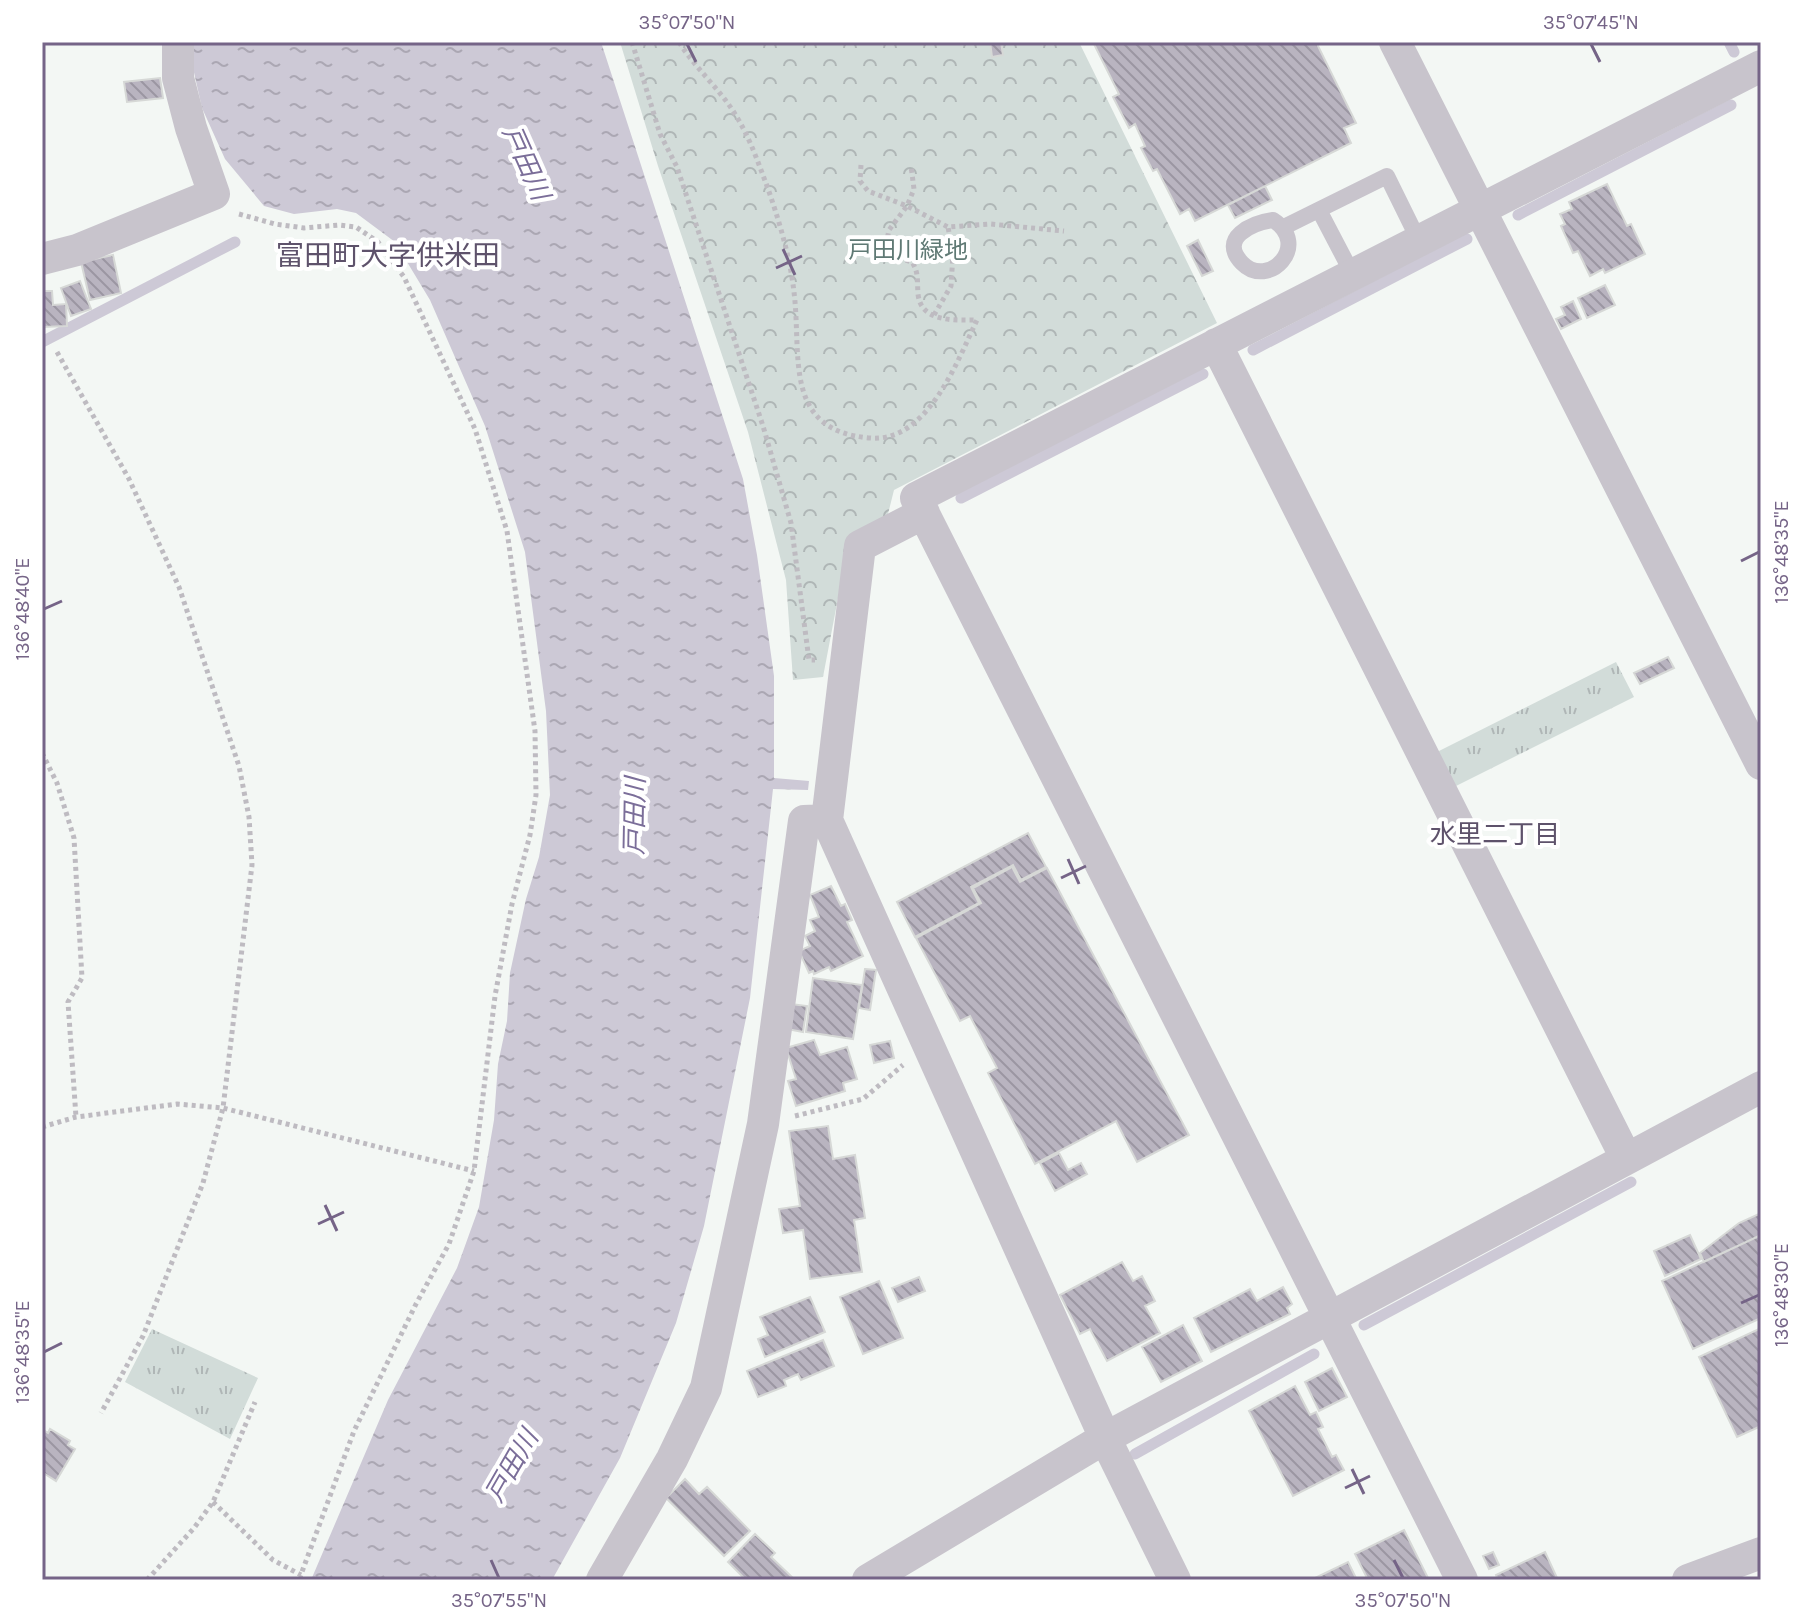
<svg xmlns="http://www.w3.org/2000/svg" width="1803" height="1622" font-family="Karla,'Noto Sans JP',sans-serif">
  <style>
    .grass { fill: url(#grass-tufts) }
    .park { fill: url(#park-crowns) }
    .water { fill: url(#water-ripples) }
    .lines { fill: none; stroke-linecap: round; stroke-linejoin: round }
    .stream { stroke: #cdc9d6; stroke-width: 11 }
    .building { fill: url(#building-back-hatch); stroke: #d6d8d6; stroke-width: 2 }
    .path { stroke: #bebbc1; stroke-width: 5; stroke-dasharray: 4 4; stroke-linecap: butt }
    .lane { stroke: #c8c4cc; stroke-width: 16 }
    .street { stroke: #c8c4cc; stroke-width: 32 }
    .ticks { fill: none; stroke: #756487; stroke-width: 3 }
    .labels { text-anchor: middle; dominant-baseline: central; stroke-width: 8; stroke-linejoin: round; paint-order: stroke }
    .park-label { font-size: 24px; fill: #5f7974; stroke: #fff }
    .water-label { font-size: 26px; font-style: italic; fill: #7b6e99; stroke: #fff }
    .neighbourhood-label { font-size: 26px; fill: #5e526b; stroke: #fff }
    .quarter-label { font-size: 28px; fill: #5e526b; stroke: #fff }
    .neatline { fill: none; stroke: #756487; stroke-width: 3 }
    .ticks-label { font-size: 20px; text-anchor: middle; fill: #756487 }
  </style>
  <defs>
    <pattern id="grass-tufts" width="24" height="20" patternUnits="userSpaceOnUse" patternTransform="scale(2)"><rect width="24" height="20" fill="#d2dcd9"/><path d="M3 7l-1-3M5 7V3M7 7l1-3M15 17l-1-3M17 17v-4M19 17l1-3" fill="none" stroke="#afb6b6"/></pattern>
    <pattern id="park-crowns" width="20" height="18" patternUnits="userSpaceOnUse" patternTransform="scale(2)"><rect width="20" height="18" fill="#d2dcd9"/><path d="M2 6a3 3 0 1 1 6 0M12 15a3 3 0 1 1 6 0" fill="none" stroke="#afb6b6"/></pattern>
    <pattern id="water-ripples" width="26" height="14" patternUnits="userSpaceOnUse" patternTransform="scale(2)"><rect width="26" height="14" fill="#cdc9d6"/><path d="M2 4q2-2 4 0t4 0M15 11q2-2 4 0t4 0" fill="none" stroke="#aba7b3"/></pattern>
    <pattern id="building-back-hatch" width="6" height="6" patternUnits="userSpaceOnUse" patternTransform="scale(2)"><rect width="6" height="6" fill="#b9b4c0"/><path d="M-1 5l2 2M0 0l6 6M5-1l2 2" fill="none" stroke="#9b96a2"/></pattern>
  </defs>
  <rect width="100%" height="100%" fill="#f3f7f4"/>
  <path class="grass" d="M1616,662L1634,697L1454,787L1437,752Z
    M152,1329L258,1378L230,1439L125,1382Z"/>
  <path class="park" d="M620,42H1079L1217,323L894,490L887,518L850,535L823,677L793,680L786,580L748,432L658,166Z"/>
  <path class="water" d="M192,42H601L743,479L757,555L774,676V778L809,781L808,790L773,789L750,998L704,1226L676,1323L620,1458L552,1580H311L388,1400L457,1268L479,1207L494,1120L498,1064L507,1021L510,973L526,899L539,857L550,795L546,711L525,552L485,426L430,300L395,242L356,213L337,209L294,214L264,206L225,159L202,108L193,68Z"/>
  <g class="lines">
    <path class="stream" d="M1729,42L1734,52
      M1518,215L1731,105
      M42,342L235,242
      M1253,350L1467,239
      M961,498L1203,374
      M1364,1325L1631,1182
      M1135,1454L1314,1354"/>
  </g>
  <path class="building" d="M990,42H1001L1003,55L992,57Z
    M1093,42H1321L1317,44L1356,123L1344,128L1351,143L1195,221L1189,209L1180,214L1157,169L1153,171L1141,148L1145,146L1135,124L1129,128L1113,97L1119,94Z
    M160,78L163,98L127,102L124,82Z
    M1607,184L1627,226L1631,224L1645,254L1605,273L1603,269L1590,276L1578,251L1573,253L1561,226L1565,224L1560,214L1572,209L1569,202Z
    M1265,186L1272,200L1235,218L1228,205Z
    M1198,240L1213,271L1202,276L1187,246Z
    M113,255L121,293L90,300L81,262Z
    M80,281L91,309L71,316L61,288Z
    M1605,285L1615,305L1587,318L1578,298Z
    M42,291H52L53,305L66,304L67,326L42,327Z
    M1573,301L1581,319L1561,329L1556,319L1565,315L1561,307Z
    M1668,657L1674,668L1640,684L1634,673Z
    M1028,833L1046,867L1021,880L1013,865L971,887L979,903L915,937L897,902Z
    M1012,867L1020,882L1047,868L1189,1135L1137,1162L1116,1121L1035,1164L988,1073L997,1068L970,1016L960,1021L916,938L981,903L973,888Z
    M831,886L841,906L845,904L852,920L847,922L863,956L831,971L829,967L814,974L813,971L809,973L799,951L810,946L805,936L815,931L810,920L819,917L810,895Z
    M865,969L876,970L870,1010L859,1008Z
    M813,978L862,985L853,1039L806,1032Z
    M791,1004L807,1006L803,1032L787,1029Z
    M814,1040L820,1055L847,1047L857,1079L843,1083L845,1091L796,1106L788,1081L796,1079L786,1048Z
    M890,1041L894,1058L874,1063L870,1045Z
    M828,1126L833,1159L855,1155L865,1218L854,1220L862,1272L810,1279L803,1230L783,1233L779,1209L800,1206L789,1131Z
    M1059,1153L1068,1170L1081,1163L1087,1174L1055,1191L1040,1163Z
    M1761,1213V1235L1704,1262L1700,1253L1739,1223Z
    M1690,1235L1701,1259L1665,1276L1654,1251Z
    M1761,1235V1318L1693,1349L1662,1281Z
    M1122,1262L1133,1281L1142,1276L1155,1301L1145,1306L1160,1333L1107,1361L1090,1329L1080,1334L1060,1295Z
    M919,1277L925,1291L898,1302L892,1288Z
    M879,1281L903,1338L863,1354L840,1297Z
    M1283,1287L1292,1304L1287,1308L1290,1314L1211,1352L1194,1318L1250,1289L1257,1301Z
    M810,1297L825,1332L765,1357L758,1339L768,1335L760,1317Z
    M1183,1325L1202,1361L1161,1382L1142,1347Z
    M1761,1328V1426L1737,1437L1699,1357Z
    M823,1340L834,1366L801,1380L798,1374L784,1380L786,1386L758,1397L747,1371Z
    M1332,1368L1347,1397L1319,1411L1305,1382Z
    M1295,1386L1310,1415L1316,1412L1323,1427L1318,1429L1332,1457L1336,1455L1344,1470L1293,1496L1249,1411Z
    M42,1429L48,1433L50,1429L70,1441L68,1445L75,1449L56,1481L42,1472Z
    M685,1479L699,1494L707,1487L750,1531L724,1556L666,1498Z
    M1404,1530L1429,1580H1368L1355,1554Z
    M755,1534L775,1553L771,1557L795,1580H746L728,1562Z
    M1493,1552L1499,1565L1489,1569L1483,1556Z
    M1545,1552L1558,1580H1498L1496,1575Z
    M1348,1562L1357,1580H1311Z"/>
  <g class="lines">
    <path class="path" d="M632,42L660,134L677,167L763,426L791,523L809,660H815
      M679,42C695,68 719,88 735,114C749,136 758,162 767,186C779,220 790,257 794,292C802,356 782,431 870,438C927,443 957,362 977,320C955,320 921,323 918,294C917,281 919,273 912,262L895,257L885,249L889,230L907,206L914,189L911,166
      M861,165L860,181L868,191L907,206L948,227L990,224L1064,231
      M239,214L275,224L304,228L339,225L356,227L378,242L404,277L475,429L507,531L535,731L536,795L530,835L512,904L495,996L474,1171L449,1244L416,1304L354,1431L299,1580
      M934,315L951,286L953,254L948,227
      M57,352L129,479L179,587L239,766L249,817L252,865L223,1108L203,1183L143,1336L101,1413
      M42,753L57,783L74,838L82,978L68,1002L76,1117
      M795,1116L863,1099L903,1065
      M42,1127L76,1117L177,1104L223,1108L474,1171
      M213,1502L273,1560L301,1575
      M147,1580L194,1528L213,1502L255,1402"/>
    <path class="lane" d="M1319,210L1353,275
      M1273,220C1312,245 1268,290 1242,263C1218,238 1252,223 1273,220Z
      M1284,227L1387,176L1419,241"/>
    <path class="street" d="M1395,42L1761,764
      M42,259L77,250L214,194L191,128L178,78V42
      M1216,344L1626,1158
      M924,513L860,546L827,820L1105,1438L1175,1580
      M602,1580L672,1459L706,1388L763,1124L804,821L827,820
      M868,1580L1105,1438L1761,1087
      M1462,1580L916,498L1761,66
      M1688,1580L1761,1553"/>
  </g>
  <path class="ticks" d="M687,44L696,62M1591,44L1600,62M783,249L795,275M776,268L802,256M1741,561L1759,552M44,609L62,601M1068,859L1079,884M1061,878L1086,866M325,1205L337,1231M318,1224L344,1212M1741,1303L1759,1295M44,1352L62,1343M1352,1469L1364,1494M1345,1488L1370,1476M491,1560L499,1578M1394,1560L1403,1578"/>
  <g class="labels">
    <g class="park-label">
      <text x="908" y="250">戸田川緑地</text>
    </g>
    <g class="water-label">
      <text transform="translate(526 163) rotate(66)">戸田川</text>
      <text transform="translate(635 816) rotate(-89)">戸田川</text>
      <text transform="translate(512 1466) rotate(-60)">戸田川</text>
    </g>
    <g class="neighbourhood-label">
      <text x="1495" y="834">水里二丁目</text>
    </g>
    <g class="quarter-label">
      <text x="388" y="255">富田町大字供米田</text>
    </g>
  </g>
  <rect width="1803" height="1622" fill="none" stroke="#ffffff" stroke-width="88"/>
  <rect x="44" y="44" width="1715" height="1534" class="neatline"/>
  <g class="ticks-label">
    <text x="687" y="29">35°07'50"N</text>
    <text x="1591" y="29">35°07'45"N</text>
    <text transform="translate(1781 552) rotate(-90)" y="7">136°48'35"E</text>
    <text transform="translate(22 609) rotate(-90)" y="7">136°48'40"E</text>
    <text transform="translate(1781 1295) rotate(-90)" y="7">136°48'30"E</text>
    <text transform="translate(22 1352) rotate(-90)" y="7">136°48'35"E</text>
    <text x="499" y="1607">35°07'55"N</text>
    <text x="1403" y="1607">35°07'50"N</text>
  </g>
</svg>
